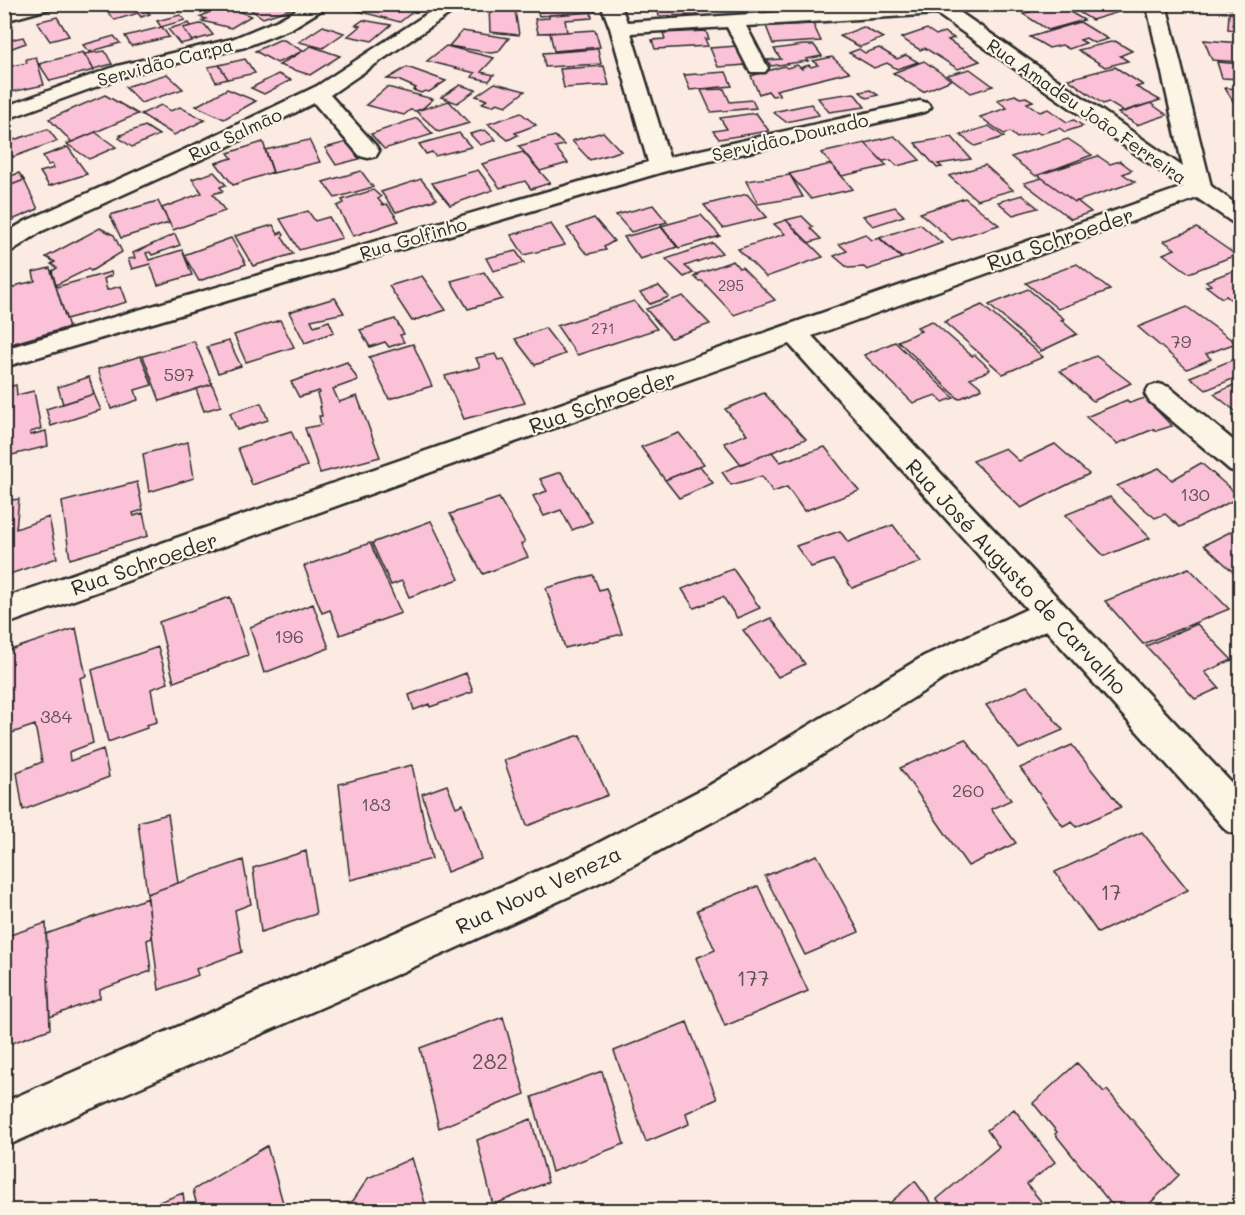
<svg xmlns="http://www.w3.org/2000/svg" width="1245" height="1215" font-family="Mali,sans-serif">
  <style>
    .building { fill: #fbc2d7; stroke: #2b2b2b; stroke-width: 1.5 }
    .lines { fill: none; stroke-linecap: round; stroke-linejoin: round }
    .minor-casing { stroke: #2b2b2b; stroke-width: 5 }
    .minor { fill: #fcf5e5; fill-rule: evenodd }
    .labels { text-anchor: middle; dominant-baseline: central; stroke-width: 4.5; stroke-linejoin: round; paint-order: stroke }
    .far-number-label { font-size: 15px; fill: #5f5156 }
    .far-street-label { font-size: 18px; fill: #2b2b2b; stroke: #fcf5e5 }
    .number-label { font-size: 18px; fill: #5f5156 }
    .street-label { font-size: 21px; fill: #2b2b2b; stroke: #fcf5e5 }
    .near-number-label { font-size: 21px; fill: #5f5156 }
  </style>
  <rect width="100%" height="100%" fill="#fcebe2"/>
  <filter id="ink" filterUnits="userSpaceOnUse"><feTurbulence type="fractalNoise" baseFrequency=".0167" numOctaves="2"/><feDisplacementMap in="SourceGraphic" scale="12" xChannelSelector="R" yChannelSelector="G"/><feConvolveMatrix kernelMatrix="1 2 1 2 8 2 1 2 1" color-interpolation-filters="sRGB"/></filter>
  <g filter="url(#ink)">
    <path class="building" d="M115,4H140L150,14L141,17L138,13L115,20L103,8Z
      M283,4L290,9L263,18L244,5Z
      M351,4H413L420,6L400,22L346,8Z
      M514,4L519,35L490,32L489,5Z
      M544,4H593L595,12L539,16L537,10H545Z
      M656,4H694L697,15L659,16Z
      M742,4H770L775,9H779L780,12L749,13L746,5Z
      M792,4H819L820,5L800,10Z
      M1054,4H1066L1068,6L1063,8L1084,20L1048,30L1023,14Z
      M1074,4H1111L1122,11L1092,20L1075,10L1081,8Z
      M1207,4H1240V10Z
      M233,6L244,10L240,12L251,16L231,28L202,21L206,19L200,17L215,9L222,11Z
      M591,12L592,18L565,20L567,32L538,33L535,19L549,18V15Z
      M1229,13L1240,15V31L1228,29Z
      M180,15L185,20L161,27L157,21Z
      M57,17L69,36L50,41L37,22Z
      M363,20L368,21L391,25L372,41L348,36L360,26L356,25Z
      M1080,22L1108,39L1094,43L1086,38L1080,40L1086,43L1069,49L1062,45L1049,48L1030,37Z
      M189,23L191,26L183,28L192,41L180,44L168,29Z
      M200,24L205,25L213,35L192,41L183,28Z
      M813,24L821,41L773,44L766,26Z
      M323,26L344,33L323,48L299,42Z
      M162,27L169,37L131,46L125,36Z
      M863,27L883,38L860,47L840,36Z
      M927,29L936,35L944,32L954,38L948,40L980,61L958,69L925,48L920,50L901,38Z
      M595,30L600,47L554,51L550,33Z
      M462,31L509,38L498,52L491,53L449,46Z
      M706,31L709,39H705L708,46L655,49L652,40L665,39L663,33Z
      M114,36L120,43L89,52L83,45Z
      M23,37L26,43L4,51V41Z
      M279,40H284L303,51L277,63L255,51Z
      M1204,40L1240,43V62L1212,60Z
      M1115,41L1132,51L1120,56L1128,61L1105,67L1078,50Z
      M803,45H814L822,56L806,59L808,61L771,66L767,60L781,59L774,49Z
      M311,46L340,56L310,75L279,65Z
      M446,46L494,58L481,72L494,75L489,81L472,77L475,73L427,61Z
      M737,46L746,65L718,67L710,48Z
      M879,48L897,59L906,55L918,62L897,69L887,63L874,68L849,53L859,49L865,53Z
      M598,49L601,64L545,67L543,53Z
      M105,51L112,64L94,69L84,54Z
      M83,52L94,70L50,81L39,64Z
      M36,57L44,85L11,92L6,67L27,63L26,59Z
      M832,57L849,72L776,90L780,95L772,96L768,91L759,94L751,76L784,66L787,68L797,65L802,69V67L809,65L811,67L818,65L813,61Z
      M245,59L255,73L228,79L219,65Z
      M924,61L951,80L923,92L893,73Z
      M1217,62L1240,64V79L1222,78Z
      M219,65L228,79L216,82L208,67Z
      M604,66L609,85L564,88L560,69Z
      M407,67L446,81L429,92L425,91L421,93L413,90L416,88L398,80L387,79Z
      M1115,67L1143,85L1136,87L1160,100L1124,112L1108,102L1103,104L1068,79Z
      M970,69L993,86L971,93L947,75Z
      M726,72L732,86L690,90L684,75Z
      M167,74L183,89L141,103L125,87Z
      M278,74L291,80L264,94L251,88Z
      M495,83L525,91L506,106L497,103L492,106L482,103L487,100L476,96Z
      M460,85L476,90L457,103L441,97Z
      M387,87L433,99L423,108L416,111L410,110L404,115L366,105Z
      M1225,88L1240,89V106H1236Z
      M227,89L256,101L224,119L196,106Z
      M724,89L730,102L752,100L756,108L711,112L701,90Z
      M870,90L878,95L867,98L860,92Z
      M854,93L865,107L829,112L818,98Z
      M105,95L138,114L72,142L49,119Z
      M1015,95L1020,98L1026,97L1033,101L1027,103L1040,112L1048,109L1067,122L1074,120L1083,126L1065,132L1059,128L1040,134L1037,132L1017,138L1010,132L1004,134L980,117L1007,108L997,100Z
      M449,101L469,123L439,132L416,111Z
      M1150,103L1167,115L1137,125L1118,113Z
      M811,104L819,115L786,122L773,112Z
      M161,105L170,111L180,107L205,120L174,135L141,114Z
      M521,113L536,125L515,133L518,135L508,140L488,124Z
      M756,113L769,131L719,139L713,131L727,129L720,118Z
      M417,118L433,134L384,149L371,134Z
      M145,126L159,135L132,147L119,138L122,136L120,135Z
      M989,126L1004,137L975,146L960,135Z
      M48,129L57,141L13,157L4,145V143Z
      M485,130L496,140L480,145L470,134Z
      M95,132L116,147L89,159L67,144Z
      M603,132L621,151L590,160L572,141Z
      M459,133L471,147L435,156L432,152L426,154L419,144Z
      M555,136L564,145L555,147L568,163L540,171L519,146Z
      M894,136L905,145L920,160L897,166L891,160L882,161L865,143Z
      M952,137L971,159L938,164L942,167L937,168L915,143Z
      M1068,139L1092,155L1036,176L1011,157Z
      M309,140L320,162L273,173L265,150Z
      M263,142L273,172L233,185L216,163L232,158L228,153Z
      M347,142L359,159L336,165L325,148Z
      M865,143L887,166L842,176L821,153Z
      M68,147L87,174L49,186L40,172L54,168L52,164L48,165L43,156Z
      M523,152L550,183L531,189L525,181L500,188L482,164Z
      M1098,156L1110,164L1120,161L1132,170L1123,174L1135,182L1075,202L1038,175Z
      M831,164L853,189L811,199L789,174Z
      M985,165L1013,190L977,200L949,176Z
      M478,170L493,190L450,205L432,183Z
      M361,171L373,187L335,198L323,182Z
      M214,172L226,185L220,187L223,191L213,194L225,211L173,230L162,208L202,193L192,179Z
      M19,173L24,180L4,188V177L6,178Z
      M790,175L803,197L758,204L746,181Z
      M1042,178L1075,202L1077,201L1091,212L1071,219L1024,183Z
      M421,179L437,199L396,212L381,192Z
      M24,180L38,209L5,223L4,188Z
      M373,190L381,197L378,199L383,205L387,204L399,221L353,236L337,206L344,203L342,200Z
      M747,194L767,217L723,228L704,205Z
      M1022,195L1038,208L1013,215L998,202Z
      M965,198L999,225L952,240L920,213Z
      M158,201L169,223L121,238L110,215Z
      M653,205L667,222L631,232L616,215Z
      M895,207L904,216L873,226L863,216Z
      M308,211L315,221L329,217L342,238L299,250L280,219Z
      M701,215L720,236L679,248L661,226Z
      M802,216L813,227L810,228L821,239L808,243L786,220Z
      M594,218L614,241L604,247L606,250L588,254L583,250L567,228Z
      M786,220L823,257L766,277L738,249L785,234L774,224Z
      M551,224L565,245L524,255L511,235Z
      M920,224L942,243L901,258L879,238Z
      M273,225L278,234L282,232L284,235L282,237L293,254L253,266L235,236Z
      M661,227L677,247L640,259L624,237Z
      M100,228L114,235L122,252L91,271L88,269L56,285L52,271L57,268L51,264L55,262L46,257Z
      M1197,228L1236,255L1189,273L1163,254L1175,249L1164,241Z
      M175,234L180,245L152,255L150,252L146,253L149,260L182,250L192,275L158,285L150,264L132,269L128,259L135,258L133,253Z
      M865,234L872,240L880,238L902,258L867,270L864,267L848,268L834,256L847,251L839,244Z
      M231,238L246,264L199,281L184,255Z
      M713,243L722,253L685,266L693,273L684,277L666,259Z
      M516,251L524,263L493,271L486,258Z
      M733,261L739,268L742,267L775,300L734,315L702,281H699L694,277L698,275L696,274Z
      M1077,264L1110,290L1058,309L1026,283Z
      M50,268L69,327L4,346V293L18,285L35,281L33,272Z
      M1240,268V304L1238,305L1226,296L1222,298L1206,286L1211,285L1206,281Z
      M111,272L112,275L104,279L107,290L121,286L127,302L66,319L56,287Z
      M484,272L502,299L468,309L451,281Z
      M422,276L446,310L412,321L389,286Z
      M659,286L669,297L650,304L640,293Z
      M1028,289L1064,319L1061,320L1077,334L1041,351L989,305Z
      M683,296L710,324L671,338L646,309Z
      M335,298L344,313L311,320L314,326L329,321L334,332L305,343L289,312Z
      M634,301L657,329L577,355L557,326Z
      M982,305L1043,357L1003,374L944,322Z
      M1187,307L1236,343L1206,354L1211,359L1187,369L1138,327Z
      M395,319L404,334L400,335L404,342L389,347L385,342L370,347L360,330Z
      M280,320L294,347L246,362L234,335Z
      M932,321L972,356L975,355L990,369L988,370L989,371L970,378L982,388L959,399L898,341L921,331L917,327Z
      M545,328L565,354L535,365L515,339Z
      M194,341L212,384L160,401L143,356Z
      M229,341L241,366L218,373L207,347Z
      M895,342L954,398L943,402L936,395L913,403L864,355Z
      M413,344L432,386L389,399L369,357Z
      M495,354L498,360L504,359L525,403L464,419L445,376L480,367L476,358Z
      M141,356L152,385L135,390L138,400L111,409L98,369Z
      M1096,356L1131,383L1093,401L1060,371Z
      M1232,360L1240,366V376L1206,390L1190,377Z
      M347,362L358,380L333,389L339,402L357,396L380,457L320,473L305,428L321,425L319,416H322L320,407H321L317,394L320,393L319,391L299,397L291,382Z
      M89,377L94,394L63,404L58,387Z
      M1240,382V415L1214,394Z
      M212,384L221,406L204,411L196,389Z
      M16,385L17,395L34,391L41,429L30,432V435L46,431L48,446L4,457V388Z
      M764,393L806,439L741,464L724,443L747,434L725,409Z
      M94,394L101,410L51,426L46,409Z
      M1145,398L1172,426L1156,431L1154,429L1117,444L1086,417L1127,400L1129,403Z
      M261,403L268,420L237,430L230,413Z
      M291,431L307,466L252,485L238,448Z
      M679,433L704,464L665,480L641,447Z
      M188,442L194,478L149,492L143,454Z
      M1055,444L1089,474L1021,508L973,461L1005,448L1019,461Z
      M825,447L859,491L804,511L787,487L773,492L762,476L731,485L722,472L772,452L780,462Z
      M1201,463L1240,497L1180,527L1165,514L1155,518L1117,486L1159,468L1172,480Z
      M700,466L713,483L679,498L665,480Z
      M561,472L592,522L572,530L561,510L544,516L533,496L547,491L540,479Z
      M137,482L143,510L133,513L134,516L143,513L148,536L70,559L62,502Z
      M1110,497L1150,538L1104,556L1065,515Z
      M499,498L525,542L521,544L528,557L483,574L450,514Z
      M19,499L16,529L49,517L57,558L4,576V501Z
      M431,521L459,579L409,597L402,581L391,585L372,543Z
      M893,525L921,562L852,588L833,560L811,567L796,546L840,531L848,542Z
      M1240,527V578L1204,545Z
      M370,543L401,613L340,635L330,610L322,613L304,566Z
      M1189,568L1229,609L1143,644L1105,601Z
      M733,569L760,608L737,618L723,597L694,608L682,589Z
      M593,575L599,590L606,588L622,634L565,648L546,588Z
      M230,597L248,655L174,682L159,622Z
      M313,604L329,648L264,673L250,627Z
      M771,618L805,664L778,677L743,630Z
      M1197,624L1232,660L1205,672L1219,688L1195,699L1146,646Z
      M76,628L86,676L80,678L93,743L69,752L70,761L103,749L109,777L23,810L17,772L42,762L35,725L9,734L4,704V652Z
      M158,647L168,683L151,689L157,722L146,725L147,728L108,742L92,670Z
      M466,673L473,692L430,707L429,704L414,710L409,695Z
      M1027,686L1063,730L1019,749L986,705Z
      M580,735L608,795L527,826L504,760Z
      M965,739L1011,800L991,809L1016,843L968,866L900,768Z
      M1072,745L1121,807L1076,827L1072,821L1063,826L1020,768Z
      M412,765L432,859L350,880L339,784Z
      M447,785L456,807L463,804L481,859L447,872L422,794Z
      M168,814L178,883L147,894L138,822Z
      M1142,832L1188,890L1098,933L1055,872Z
      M306,851L316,914L261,932L253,868Z
      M817,855L859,932L805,955L765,876Z
      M243,860L251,904L235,910L242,952L196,969L198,975L159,990L147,894Z
      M758,886L808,991L725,1026L696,958L715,950L697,910Z
      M148,898L152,938L147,940L151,971L100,990V998L50,1017L46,934Z
      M46,923L50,1029L4,1046V937Z
      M503,1017L525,1094L439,1128L420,1048Z
      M687,1022L717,1099L686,1113L689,1124L646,1142L614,1051Z
      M1077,1063L1104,1092L1107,1090L1179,1175L1143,1210H1116L1055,1134L1057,1132L1033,1103Z
      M602,1071L624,1144L552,1172L532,1097Z
      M1014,1109L1055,1162L1027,1184L1048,1210H945L937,1199L999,1147L987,1130Z
      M531,1119L548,1182L493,1205L477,1140Z
      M267,1146L285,1210H198L193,1190Z
      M412,1158L427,1210H334L353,1201L368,1178Z
      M915,1181L936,1210H886L884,1208Z
      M183,1193L185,1210H138Z"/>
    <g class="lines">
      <g class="minor-casing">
        <path id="minor" d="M22,4H54L52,8L4,21V9Z
          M307,4H331L292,28L245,47L131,74L4,120V107L117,66L232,39L278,20Z
          M442,4H464L330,95L376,146L379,151L376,156L368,158L360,156L314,103L213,154L42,231L13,250L4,252V234L26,221L197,144L317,86Z
          M601,4H620L627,22L905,4H948L1183,167L1148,11V4H1166L1211,186L1240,207V224L1232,222L1197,198L812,336L1240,792V836L1227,831L1046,630L948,676L736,809L607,879L443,954L4,1147V1102L579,853L710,785L924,656L1027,609L789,344L4,625V598L1183,187L937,14L746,26L768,68L765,72H751L748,68L727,27L631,33L669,157L920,101L927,103L931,107L927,111L920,113L666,171L4,367V349L648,162L610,28Z
          M1159,384L1169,387L1240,446V473L1230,470L1149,401L1145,394L1149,387Z"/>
      </g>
      <use href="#minor" class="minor"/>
    </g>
  </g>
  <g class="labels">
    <g class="far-number-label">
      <text x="731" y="285">295</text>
      <text x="603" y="328">271</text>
    </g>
    <g class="far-street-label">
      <text transform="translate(165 62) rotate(-15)">Servidão Carpa</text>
      <text transform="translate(1087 111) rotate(35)">Rua Amadeu João Ferreira</text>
      <text transform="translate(235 134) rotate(-25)">Rua Salmão</text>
      <text transform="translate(790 137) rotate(-13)">Servidão Dourado</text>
      <text transform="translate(413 238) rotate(-16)">Rua Golfinho</text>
    </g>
    <g class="number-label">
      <text x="1181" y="341">79</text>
      <text x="179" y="374">597</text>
      <text x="1195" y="494">130</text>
      <text x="289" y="636">196</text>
      <text x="56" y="716">384</text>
      <text x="968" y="790">260</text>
      <text x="376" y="804">183</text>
    </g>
    <g class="street-label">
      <text transform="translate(1060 238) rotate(-19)">Rua Schroeder</text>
      <text transform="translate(602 401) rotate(-19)">Rua Schroeder</text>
      <text transform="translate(144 563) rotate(-19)">Rua Schroeder</text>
      <text transform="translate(1017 576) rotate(47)">Rua José Augusto de Carvalho</text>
      <text transform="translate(538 889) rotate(-25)">Rua Nova Veneza</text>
    </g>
    <g class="near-number-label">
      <text x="1111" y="891">17</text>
      <text x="753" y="977">177</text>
      <text x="490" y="1060">282</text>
    </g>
  </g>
  <rect width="1245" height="1215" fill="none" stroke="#fcf5e5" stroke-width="24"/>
  <rect x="12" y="12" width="1221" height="1191" fill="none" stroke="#2b2b2b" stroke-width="2" filter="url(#ink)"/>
</svg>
